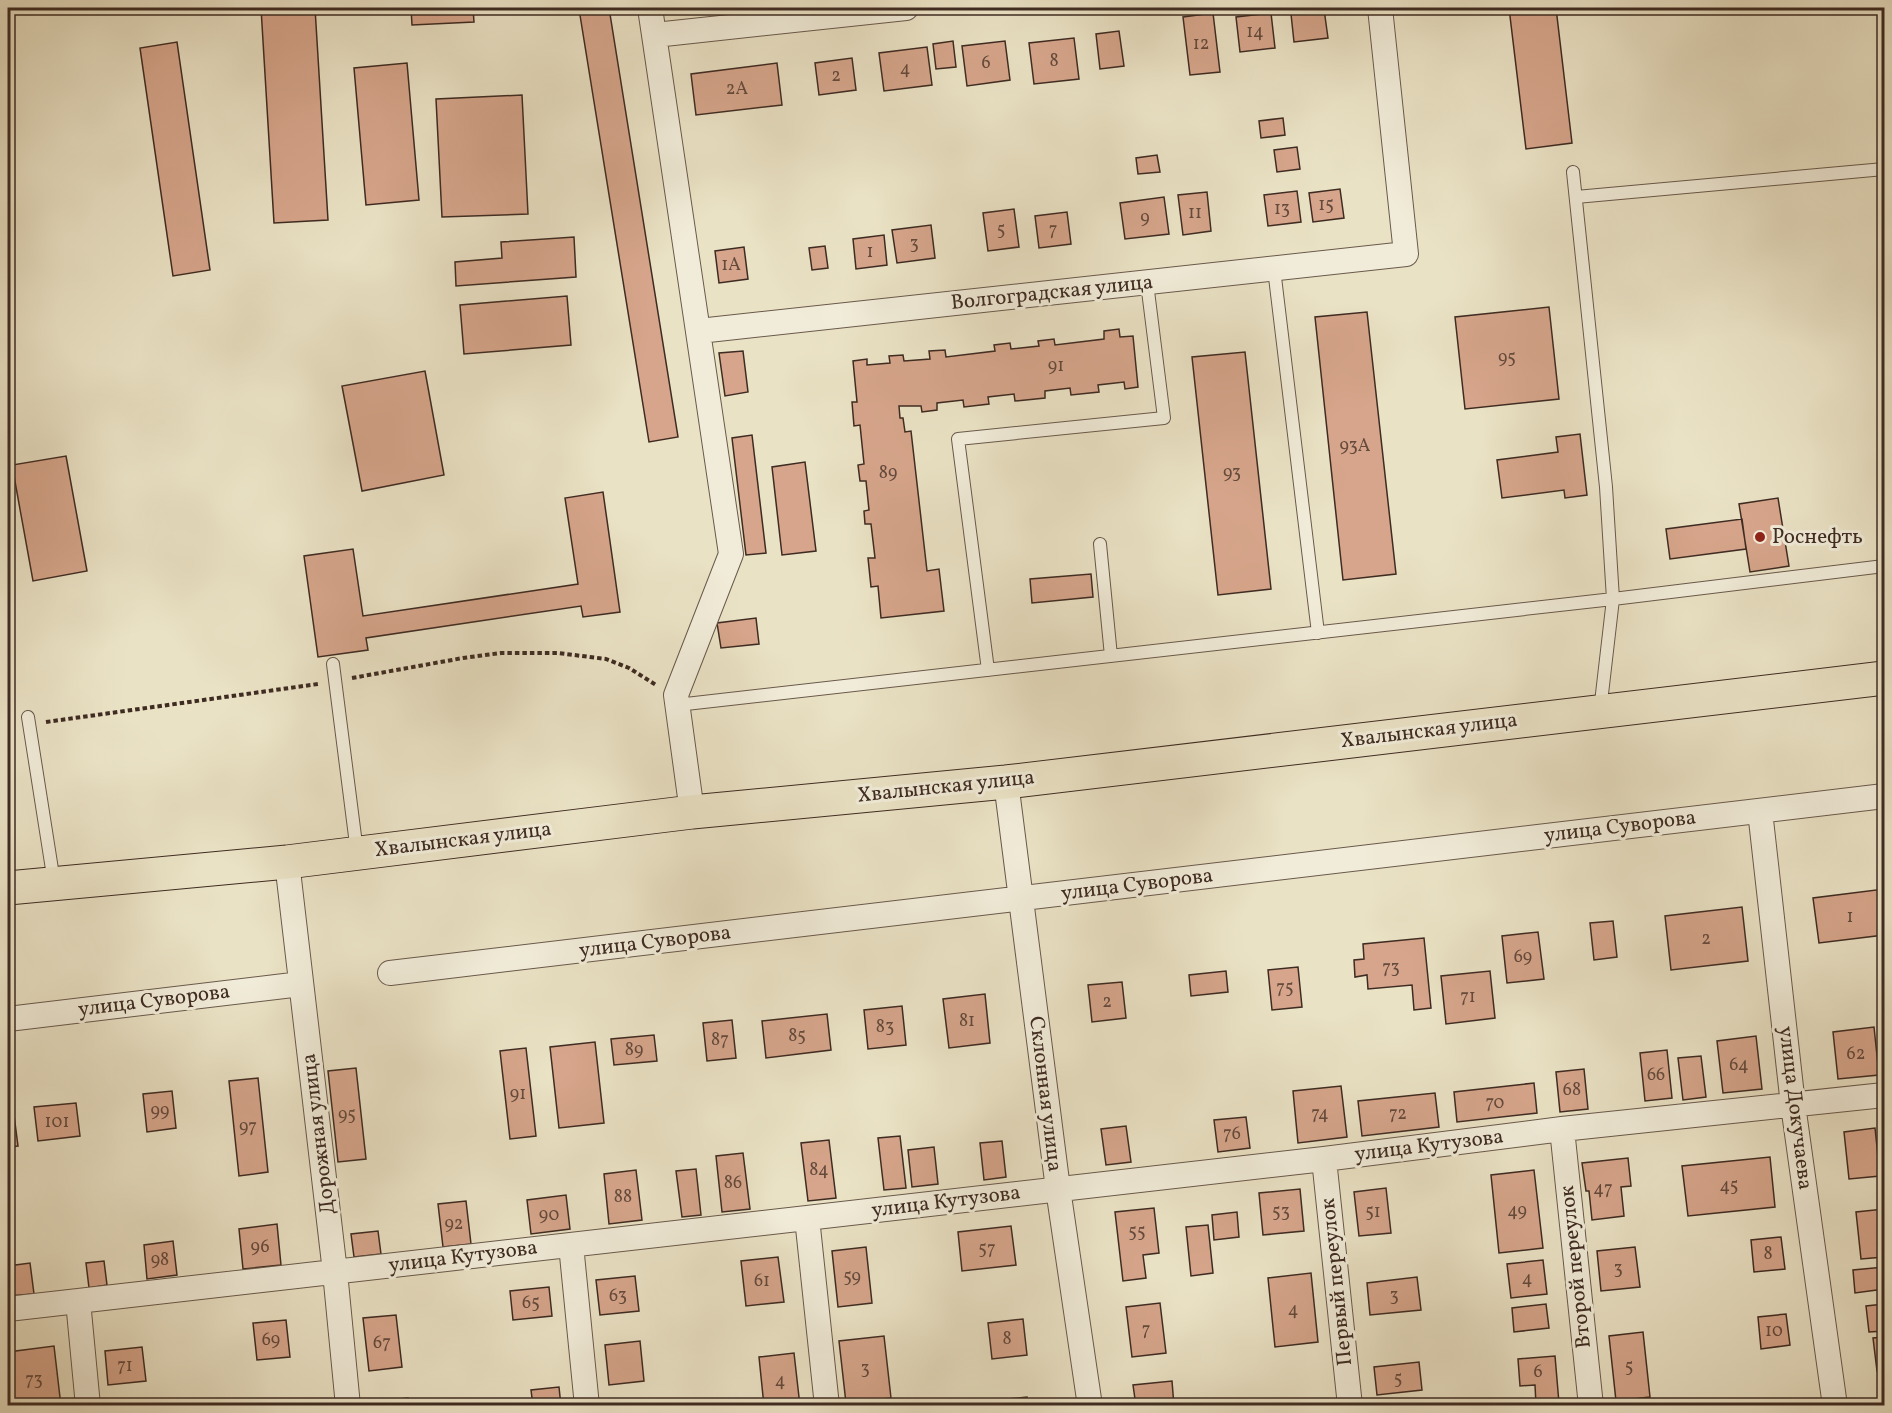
<svg xmlns="http://www.w3.org/2000/svg" width="1892" height="1413" font-family="Vollkorn,serif">
  <style>
    .building { fill: #d6a58b; stroke: #3e2b22; stroke-width: 1.5 }
    .lines { fill: none; stroke-linecap: round; stroke-linejoin: round }
    .service-casing { stroke: #69594b; stroke-width: 14 }
    .minor-casing { stroke: #69594b; stroke-width: 26 }
    .primary-casing { stroke: #3e2b22; stroke-width: 35 }
    .path { stroke: #3e2b22; stroke-width: 4; stroke-dasharray: 4.5 3; stroke-linecap: butt }
    .service { stroke: #f1ecd9; stroke-width: 12 }
    .minor { stroke: #f1ecd9; stroke-width: 24 }
    .primary { stroke: #eae2c5; stroke-width: 33 }
    .poi-dot { fill: #8f2418; stroke: #f1ecd9; stroke-width: 2 }
    .labels { text-anchor: middle; dominant-baseline: central; stroke-width: 6; stroke-linejoin: round; paint-order: stroke }
    .number-label { font-size: 18px; fill: #644a3c }
    .street-label { font-size: 21px; fill: #3e2b22; stroke: #f1ecd9 }
    .poi-label { font-size: 21px; fill: #3e2b22; stroke: #f1ecd9; text-anchor: start }
  </style>
  <rect width="100%" height="100%" fill="#eae2c5"/>
  <filter id="stains"><feTurbulence type="fractalNoise" baseFrequency=".00333" numOctaves="4"/><feColorMatrix values="0 0 0 0 .2 0 0 0 0 .09 0 0 0 0 .02 0 0 0 .5 -.17"/></filter>
  <radialGradient id="worn" r=".72"><stop offset=".6" stop-color="#630" stop-opacity="0"/><stop offset="1" stop-color="#630" stop-opacity=".3"/></radialGradient>
  <path class="building" d="M261,8H315L328,220L274,223Z
    M411,8H473L474,22L412,25Z
    M590,8H609L678,437L649,442L579,9Z
    M1509,8H1556L1572,143L1526,149Z
    M1324,9L1328,38L1294,42L1291,14Z
    M1213,13L1220,72L1190,75L1183,17Z
    M1271,13L1275,48L1240,52L1236,17Z
    M1119,31L1124,66L1100,69L1096,34Z
    M1074,38L1079,79L1034,84L1029,43Z
    M953,41L956,67L936,69L933,44Z
    M1005,41L1010,80L967,86L962,46Z
    M177,42L210,270L173,276L140,48Z
    M927,47L932,85L884,91L879,53Z
    M852,58L856,90L819,95L815,63Z
    M407,63L419,200L366,205L354,68Z
    M777,63L782,105L696,115L691,74Z
    M522,95L528,214L442,217L436,99Z
    M1283,118L1285,135L1261,138L1259,121Z
    M1297,147L1300,169L1277,172L1274,150Z
    M1157,155L1160,172L1138,174L1136,158Z
    M1340,189L1344,218L1313,222L1309,193Z
    M1297,191L1301,222L1268,226L1264,195Z
    M1207,192L1211,231L1183,235L1178,195Z
    M1164,197L1169,234L1125,239L1120,203Z
    M1014,209L1019,247L988,251L983,213Z
    M1067,212L1071,244L1039,248L1035,216Z
    M931,225L935,258L897,263L892,230Z
    M884,235L887,265L856,269L853,239Z
    M574,237L576,277L456,286L455,262L502,258L501,242Z
    M825,246L828,268L812,270L809,248Z
    M744,247L748,279L719,283L715,251Z
    M567,296L571,345L464,354L460,305Z
    M1549,307L1559,399L1465,409L1455,317Z
    M1367,312L1396,574L1343,580L1315,317Z
    M1119,329L1120,337L1133,336L1138,387L1125,389L1124,382L1098,385L1099,392L1071,395L1070,388L1045,391V398L1015,401L1014,394L988,397L989,404L964,407L963,400L937,403V410L922,412L921,406H899L900,418H903L905,432L911,431L927,571L939,569L944,611L881,618L878,586L871,587L868,558H875L871,524H865L864,511L869,510L866,481H860L858,465L864,464L860,425L854,426L852,402H857L853,361L867,359V365L890,363L889,356L903,355L904,361L930,359L929,351L945,350L946,357L995,351L994,345L1010,343L1011,349L1039,346L1038,341L1054,339L1055,345L1104,339V331Z
    M743,351L748,392L725,396L719,353Z
    M1245,352L1271,589L1218,595L1192,357Z
    M425,371L444,475L362,491L342,386Z
    M1580,434L1587,495L1565,498L1564,490L1502,498L1497,460L1558,452L1556,437Z
    M752,435L766,553L746,555L732,438Z
    M66,456L87,571L33,581L12,465Z
    M805,462L816,551L782,555L772,467Z
    M603,492L620,612L583,617L581,606L366,638L368,650L318,657L304,556L353,549L363,616L578,584L565,498Z
    M1778,498L1789,566L1750,572L1739,504Z
    M1742,519L1746,549L1670,559L1666,529Z
    M1091,574L1093,597L1032,603L1030,579Z
    M756,618L759,644L721,648L717,623Z
    M1884,889V935L1819,943L1813,898Z
    M1742,907L1748,961L1671,970L1665,916Z
    M1613,921L1617,957L1594,960L1590,923Z
    M1538,932L1544,979L1507,983L1502,936Z
    M1424,938L1431,1008L1414,1010L1412,985L1368,989L1367,975L1355,977L1354,960L1364,959L1363,944Z
    M1298,967L1302,1007L1272,1010L1268,970Z
    M1226,971L1228,992L1191,996L1189,975Z
    M1490,971L1495,1018L1446,1024L1441,976Z
    M1122,982L1126,1018L1092,1022L1088,985Z
    M985,994L990,1043L949,1048L943,999Z
    M902,1006L906,1045L868,1049L864,1010Z
    M827,1014L831,1050L766,1058L762,1021Z
    M732,1020L736,1058L707,1061L703,1023Z
    M1874,1027L1879,1075L1838,1079L1833,1032Z
    M654,1035L657,1061L614,1065L611,1039Z
    M1756,1036L1762,1089L1723,1093L1717,1041Z
    M595,1042L604,1123L559,1128L550,1047Z
    M526,1048L536,1136L510,1139L500,1051Z
    M1667,1050L1672,1098L1645,1101L1640,1053Z
    M1701,1056L1706,1097L1683,1100L1678,1058Z
    M356,1068L366,1159L338,1162L328,1071Z
    M1584,1069L1588,1109L1560,1112L1556,1072Z
    M258,1078L268,1172L239,1176L229,1081Z
    M1534,1083L1537,1113L1457,1122L1454,1092Z
    M1341,1086L1347,1137L1298,1143L1293,1091Z
    M172,1091L176,1128L147,1132L143,1094Z
    M1435,1093L1439,1127L1362,1136L1358,1101Z
    M76,1103L80,1136L38,1141L34,1107Z
    M14,1115L18,1146L8,1147V1116Z
    M1246,1117L1250,1148L1218,1152L1214,1120Z
    M1126,1126L1131,1162L1106,1165L1101,1129Z
    M1875,1128L1880,1176L1849,1179L1844,1132Z
    M900,1136L906,1188L884,1190L878,1138Z
    M829,1140L836,1198L808,1201L801,1143Z
    M1002,1141L1006,1177L984,1180L980,1143Z
    M934,1147L938,1184L912,1187L908,1150Z
    M743,1153L750,1209L722,1212L716,1156Z
    M1770,1157L1775,1207L1688,1216L1682,1166Z
    M1628,1158L1631,1186L1621,1187L1624,1216L1592,1220L1589,1191H1586L1582,1163Z
    M696,1169L701,1215L682,1217L676,1171Z
    M636,1170L642,1220L609,1224L604,1174Z
    M1534,1170L1543,1248L1499,1253L1491,1175Z
    M1386,1188L1391,1233L1359,1236L1354,1192Z
    M1300,1189L1304,1231L1263,1235L1259,1193Z
    M566,1195L570,1229L531,1234L527,1200Z
    M466,1201L471,1244L443,1247L438,1204Z
    M1154,1208L1159,1253L1143,1255L1146,1278L1123,1281L1115,1212Z
    M1884,1209V1257L1861,1259L1856,1212Z
    M1237,1212L1239,1237L1214,1240L1212,1215Z
    M277,1224L281,1265L243,1269L239,1229Z
    M1208,1225L1213,1273L1191,1276L1186,1227Z
    M1011,1226L1016,1265L962,1271L958,1232Z
    M378,1231L381,1254L354,1257L351,1234Z
    M1781,1237L1785,1269L1754,1272L1751,1240Z
    M173,1241L177,1275L147,1279L144,1245Z
    M866,1247L872,1303L838,1307L832,1251Z
    M1635,1247L1640,1287L1601,1291L1597,1251Z
    M778,1257L784,1302L746,1306L741,1261Z
    M1543,1260L1547,1294L1511,1298L1507,1264Z
    M104,1261L107,1285L89,1288L86,1263Z
    M30,1263L34,1294L8,1296V1266Z
    M1884,1267V1289L1855,1293L1853,1270Z
    M1311,1273L1318,1342L1275,1347L1268,1278Z
    M635,1276L639,1311L600,1315L596,1280Z
    M1417,1277L1421,1310L1370,1315L1367,1283Z
    M549,1287L552,1316L513,1320L510,1291Z
    M1160,1303L1166,1353L1132,1357L1126,1307Z
    M1546,1304L1549,1328L1514,1332L1512,1308Z
    M1884,1304V1331L1869,1332L1866,1306Z
    M1786,1314L1790,1345L1761,1349L1758,1317Z
    M396,1315L402,1367L369,1371L363,1318Z
    M1023,1319L1027,1355L992,1359L988,1323Z
    M286,1320L290,1357L257,1360L253,1323Z
    M1643,1332L1650,1397L1616,1401L1609,1336Z
    M884,1336L891,1398L846,1403L839,1341Z
    M1884,1337V1370L1877,1371L1873,1338Z
    M640,1341L644,1381L609,1385L605,1345Z
    M54,1346L61,1406H13L8,1352Z
    M142,1347L146,1381L108,1385L105,1351Z
    M794,1353L800,1406H764L759,1357Z
    M1555,1356L1559,1403L1536,1405L1535,1385L1520,1386L1518,1359Z
    M1419,1362L1422,1390L1377,1395L1374,1367Z
    M1172,1381L1174,1406H1136L1133,1385Z
    M559,1387L561,1406H533L531,1390Z
    M1027,1397L1028,1406H999L998,1400Z
    M408,1398L409,1406H374L373,1402Z
    M646,1401V1406H612V1405Z"/>
  <g class="lines">
    <g class="service-casing">
      <path id="service" d="M1576,197L1884,169
        M1274,269L1318,633
        M1100,544L1111,656
        M333,664L357,852
        M988,670L958,439L1164,418L1147,283
        M677,705L1613,599L1606,487L1573,172
        M1600,711L1613,599L1884,566
        M28,717L54,882"/>
    </g>
    <g class="minor-casing">
      <path id="minor" d="M650,8L731,554L676,695L692,812
        M655,35L906,8
        M699,331L1406,254L1380,8
        M1006,782L1058,1189L1090,1406
        M1760,811L1793,1105L1835,1406
        M287,862L335,1272L348,1406
        M390,973L1884,796
        M8,1019L301,984
        M1562,1129L1591,1406
        M1324,1159L1350,1406
        M807,1218L827,1406
        M571,1245L587,1406
        M78,1301L88,1406
        M8,1309L1324,1159L1562,1129L1884,1095"/>
    </g>
    <g class="primary-casing">
      <path id="primary" d="M8,888L287,862L692,812L1006,782L1884,678"/>
    </g>
    <path class="path" d="M352,678L463,658L501,653H558L606,659L629,668L656,685
      M46,722L318,684"/>
    <use href="#service" class="service"/>
    <use href="#minor" class="minor"/>
    <use href="#primary" class="primary"/>
  </g>
  <circle class="poi-dot" cx="1760" cy="537" r="6"/>
  <g class="labels">
    <g class="number-label">
      <text x="1255" y="32">14</text>
      <text x="1201" y="44">12</text>
      <text x="1054" y="61">8</text>
      <text x="986" y="63">6</text>
      <text x="905" y="69">4</text>
      <text x="836" y="76">2</text>
      <text x="737" y="89">2А</text>
      <text x="1326" y="205">15</text>
      <text x="1282" y="209">13</text>
      <text x="1195" y="213">11</text>
      <text x="1145" y="218">9</text>
      <text x="1001" y="230">5</text>
      <text x="1053" y="230">7</text>
      <text x="914" y="244">3</text>
      <text x="870" y="252">1</text>
      <text x="731" y="265">1А</text>
      <text x="1507" y="358">95</text>
      <text x="1056" y="366">91</text>
      <text x="1355" y="446">93А</text>
      <text x="888" y="473">89</text>
      <text x="1232" y="473">93</text>
      <text x="1850" y="917">1</text>
      <text x="1706" y="939">2</text>
      <text x="1523" y="957">69</text>
      <text x="1391" y="968">73</text>
      <text x="1285" y="988">75</text>
      <text x="1468" y="997">71</text>
      <text x="1107" y="1002">2</text>
      <text x="967" y="1021">81</text>
      <text x="885" y="1027">83</text>
      <text x="797" y="1036">85</text>
      <text x="720" y="1040">87</text>
      <text x="634" y="1050">89</text>
      <text x="1856" y="1054">62</text>
      <text x="1739" y="1065">64</text>
      <text x="1656" y="1075">66</text>
      <text x="1572" y="1090">68</text>
      <text x="518" y="1094">91</text>
      <text x="1495" y="1103">70</text>
      <text x="160" y="1111">99</text>
      <text x="1320" y="1114">74</text>
      <text x="1398" y="1114">72</text>
      <text x="347" y="1115">95</text>
      <text x="57" y="1122">101</text>
      <text x="248" y="1127">97</text>
      <text x="1232" y="1134">76</text>
      <text x="819" y="1170">84</text>
      <text x="733" y="1183">86</text>
      <text x="1729" y="1186">45</text>
      <text x="1603" y="1189">47</text>
      <text x="623" y="1197">88</text>
      <text x="1517" y="1211">49</text>
      <text x="1281" y="1212">53</text>
      <text x="1373" y="1212">51</text>
      <text x="549" y="1215">90</text>
      <text x="454" y="1224">92</text>
      <text x="1137" y="1232">55</text>
      <text x="260" y="1247">96</text>
      <text x="987" y="1249">57</text>
      <text x="1768" y="1254">8</text>
      <text x="160" y="1260">98</text>
      <text x="1618" y="1269">3</text>
      <text x="852" y="1277">59</text>
      <text x="1527" y="1279">4</text>
      <text x="762" y="1281">61</text>
      <text x="618" y="1296">63</text>
      <text x="1394" y="1296">3</text>
      <text x="531" y="1303">65</text>
      <text x="1293" y="1310">4</text>
      <text x="1146" y="1330">7</text>
      <text x="1774" y="1331">10</text>
      <text x="1007" y="1339">8</text>
      <text x="271" y="1340">69</text>
      <text x="382" y="1343">67</text>
      <text x="125" y="1366">71</text>
      <text x="1629" y="1367">5</text>
      <text x="865" y="1369">3</text>
      <text x="1538" y="1372">6</text>
      <text x="1398" y="1379">5</text>
      <text x="34" y="1380">73</text>
      <text x="780" y="1381">4</text>
    </g>
    <g class="street-label">
      <text transform="translate(1052 293) rotate(-6)">Волгоградская улица</text>
      <text transform="translate(1429 731) rotate(-7)">Хвалынская улица</text>
      <text transform="translate(946 787) rotate(-6)">Хвалынская улица</text>
      <text transform="translate(1620 827) rotate(-7)">улица Суворова</text>
      <text transform="translate(463 840) rotate(-7)">Хвалынская улица</text>
      <text transform="translate(1137 885) rotate(-7)">улица Суворова</text>
      <text transform="translate(655 942) rotate(-7)">улица Суворова</text>
      <text transform="translate(154 1001) rotate(-7)">улица Суворова</text>
      <text transform="translate(1045 1094) rotate(83)">Склонная улица</text>
      <text transform="translate(1795 1108) rotate(83)">улица Докучаева</text>
      <text transform="translate(319 1134) rotate(-97)">Дорожная улица</text>
      <text transform="translate(1429 1146) rotate(-7)">улица Кутузова</text>
      <text transform="translate(946 1202) rotate(-7)">улица Кутузова</text>
      <text transform="translate(463 1257) rotate(-7)">улица Кутузова</text>
      <text transform="translate(1576 1267) rotate(-96)">Второй переулок</text>
      <text transform="translate(1337 1282) rotate(-96)">Первый переулок</text>
    </g>
    <g class="poi-label">
      <text x="1772" y="537">Роснефть</text>
    </g>
  </g>
  <rect width="1892" height="1413" fill="none" stroke="#eae2c5" stroke-width="30"/>
  <rect x="9" y="9" width="1874" height="1395" fill="none" stroke="#3e2b22" stroke-width="3"/>
  <rect x="15" y="15" width="1862" height="1383" fill="none" stroke="#3e2b22" stroke-width="1.5"/>
  <rect width="100%" height="100%" filter="url(#stains)"/>
  <rect width="100%" height="100%" fill="url(#worn)"/>
</svg>
